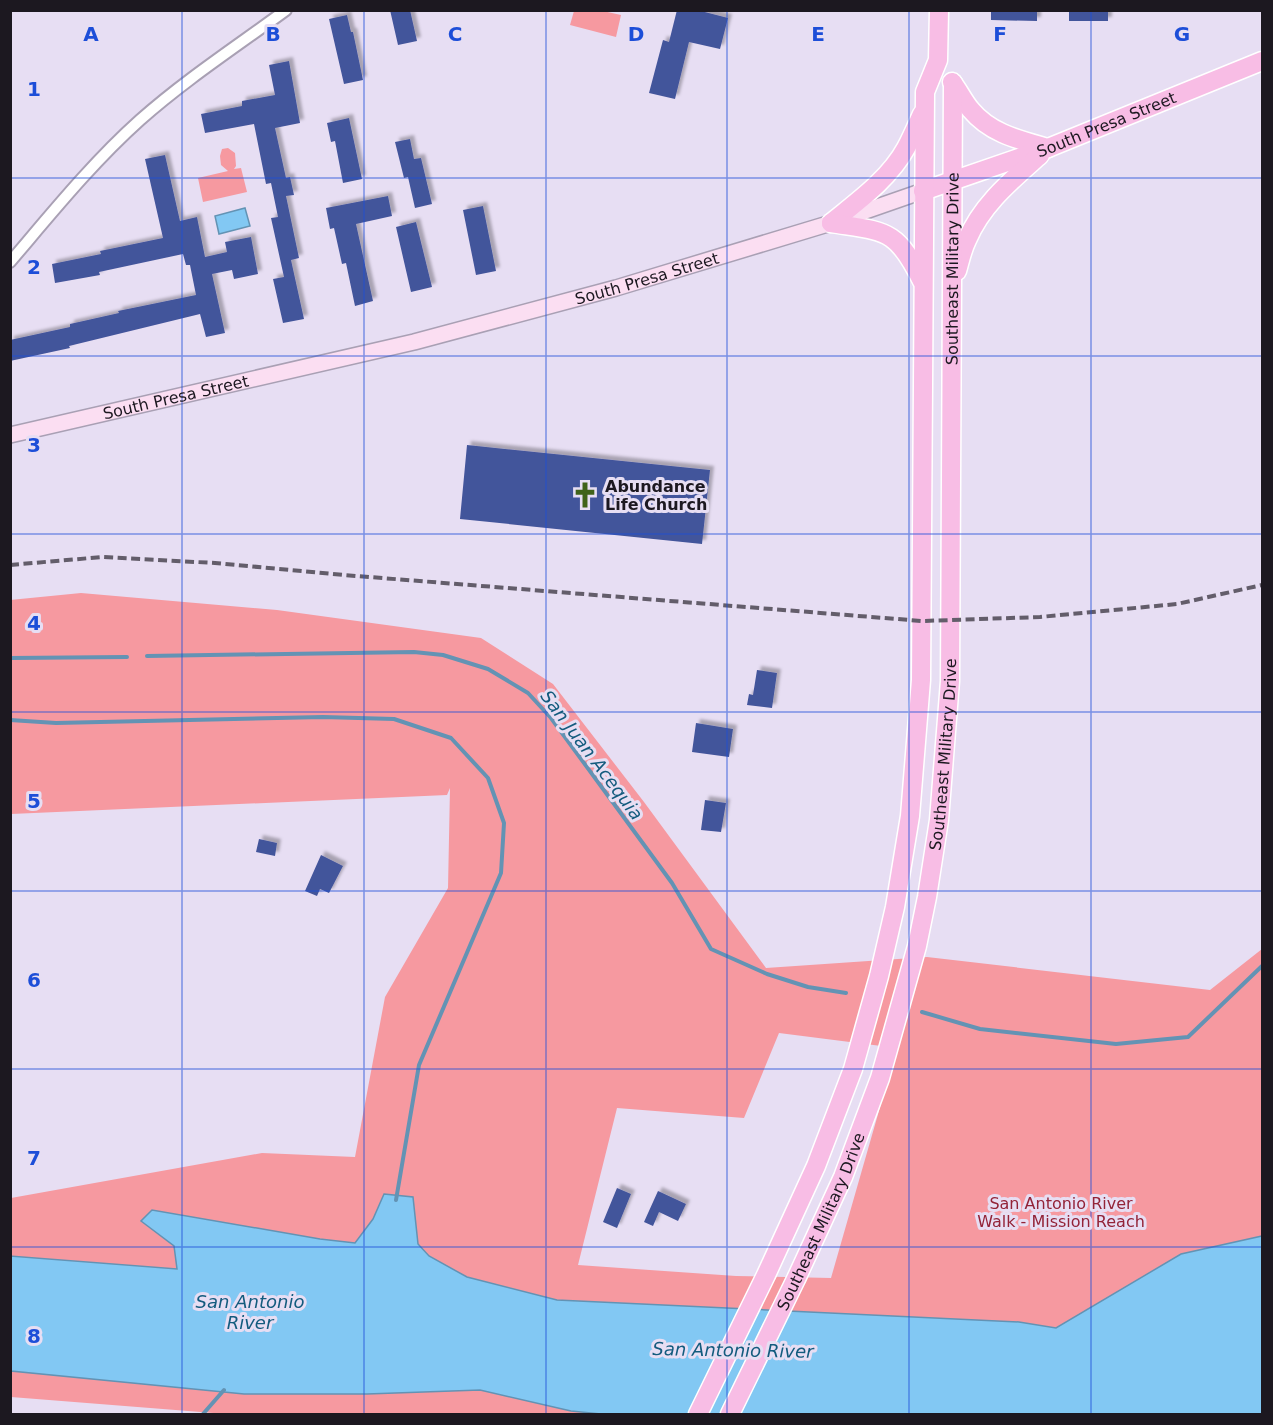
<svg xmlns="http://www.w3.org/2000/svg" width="1273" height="1425" font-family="'DejaVu Sans',sans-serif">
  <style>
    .green { fill: #f699a0; fill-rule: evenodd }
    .water { fill: #82c8f3; stroke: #6393b4; stroke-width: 1.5 }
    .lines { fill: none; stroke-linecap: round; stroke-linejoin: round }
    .stream { stroke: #6393b4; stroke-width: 4 }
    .building { fill: #43549b; filter: url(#shadow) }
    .minor-casing { stroke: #a9a0b4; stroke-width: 14 }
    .secondary-casing { stroke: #a9a0b4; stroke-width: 18 }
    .primary-casing { stroke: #fff; stroke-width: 21 }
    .minor { stroke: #fff; stroke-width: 10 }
    .secondary { stroke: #fbdef2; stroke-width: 15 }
    .primary { stroke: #f8bde5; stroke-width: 18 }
    .rail { stroke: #635d6a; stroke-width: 4; stroke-dasharray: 9 4.5; stroke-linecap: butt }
    .grid { fill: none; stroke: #1d4ed8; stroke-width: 1.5; stroke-opacity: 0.55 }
    .labels { text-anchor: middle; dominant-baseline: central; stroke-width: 6; stroke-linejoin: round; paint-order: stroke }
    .street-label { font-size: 16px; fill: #1c1820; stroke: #e7def3 }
    .poi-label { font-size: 16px; font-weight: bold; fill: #1c1820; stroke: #e7def3; text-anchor: start }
    .park-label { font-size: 16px; fill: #932338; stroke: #e7def3 }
    .water-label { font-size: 18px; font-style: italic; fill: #135b7e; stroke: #e7def3 }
    .grid-label { font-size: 20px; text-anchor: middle; font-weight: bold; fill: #1d4ed8; stroke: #e7def3; stroke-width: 6; stroke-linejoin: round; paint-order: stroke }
  </style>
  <defs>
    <filter id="shadow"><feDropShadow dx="4" dy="-4" stdDeviation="1.5" flood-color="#0004"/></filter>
  </defs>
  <rect width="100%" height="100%" fill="#e7def3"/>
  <path class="green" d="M574,11H603L621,15L616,37L570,25Z
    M228,148L235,153L236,166L234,169L241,168L247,192L203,202L198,178L228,171L221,165L220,156L222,149Z
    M81,593L277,610L481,638L553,684L644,802L766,968L927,957L1210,990L1262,949V1414H226L11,1397V1198L262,1153L355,1157L385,997L448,888L450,788L447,795L11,814L10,600ZM779,1033L897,1048L831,1278L736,1276L578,1265L617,1108L744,1118Z"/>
  <path class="water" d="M245,208L250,226L219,234L215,216Z
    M384,1194L413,1197L418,1244L429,1256L467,1277L557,1300L1019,1322L1056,1328L1181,1254L1262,1236V1414H601L571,1411L480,1390L367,1394H244L11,1371L10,1256L177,1269L174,1246L141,1221L152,1210L320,1239L355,1243L373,1219Z"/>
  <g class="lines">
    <path class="stream" d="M147,656L414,652L443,655L488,669L528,693L551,718L672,883L711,949L767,974L808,987L846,993
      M10,658L127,657
      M10,720L56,723L323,717L394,719L451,738L488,778L504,823L501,873L419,1065L396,1200
      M922,1012L980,1029L1116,1044L1188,1037L1262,966
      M203,1414L224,1390"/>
  </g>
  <path class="building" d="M390,10H410L417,41L398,45Z
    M677,10H697L728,18L720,49L689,42L675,99L649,93L663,40L669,42Z
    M991,10H1037V21L991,20Z
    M1069,10H1108V21H1069Z
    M347,15L351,32H353L363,80L344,84L329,19Z
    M289,61L300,123L275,128L286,178L290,177L294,195L286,196L299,258L291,260L304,319L283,323L273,279L284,277L271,218L278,217L271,183L266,184L254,124L205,133L201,114L242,106V101L275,95L269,65Z
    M349,118L362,179L343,183L335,141L331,142L327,123Z
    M410,139L414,159L421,158L432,204L415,208L408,177L404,178L395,142Z
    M165,155L180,221L197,217L205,257L227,252L225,242L251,237L258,274L234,279L232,270L212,274L225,333L206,337L200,314L69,346L70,348L10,361V340L70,327V324L119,313L118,311L196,295L190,265H186L183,254L99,272L100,275L55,283L52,264L101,254L100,251L163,238L145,159Z
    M388,196L392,216L356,224L373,301L355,306L346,263L342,264L334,228L330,229L326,208Z
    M483,206L496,271L476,275L463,210Z
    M416,222L432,287L411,292L396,227Z
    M467,445L710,470L702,544L460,519Z
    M757,670L777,673L772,708L747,705L749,694L753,695Z
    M696,723L733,729L729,757L692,752Z
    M705,800L726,803L721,832L701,830Z
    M259,839L277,843L275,856L256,852Z
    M321,855L343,866L329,893L320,889L317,896L305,891Z
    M617,1188L631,1194L617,1228L603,1222Z
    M658,1191L686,1204L678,1221L659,1212L653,1226L644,1222Z"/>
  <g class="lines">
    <g class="minor-casing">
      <path id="minor" d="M10,262C51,214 92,163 140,120C185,80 237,46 286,10"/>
    </g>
    <g class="secondary-casing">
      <g id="secondary">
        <path id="s1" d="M10,435L414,342L616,288L831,223L923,191"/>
      </g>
    </g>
    <g class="primary-casing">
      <g id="primary">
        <path d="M952,82C959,91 964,102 971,110C991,134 1020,140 1048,148"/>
        <path id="s2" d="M923,191L1048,148L1262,61"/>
        <path d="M831,223C858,201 889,179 906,148C912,137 917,125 922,114"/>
        <path d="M831,223C886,232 896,228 922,281"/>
        <path d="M957,271C960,261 962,250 967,240C982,204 1012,180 1040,155"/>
        <path d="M698,1414L766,1275L816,1166L853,1069L879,976L895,907L910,816L921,680L925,92L938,60L939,10"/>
        <path id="s3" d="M730,1414L796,1279L843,1177L880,1078L917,946L927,897L939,820L950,681L953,83"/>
      </g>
    </g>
    <use href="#minor" class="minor"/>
    <use href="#secondary" class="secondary"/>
    <use href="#primary" class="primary"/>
    <path class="rail" d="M10,565L102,557L215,563L344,575L922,621L1040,617L1177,604L1262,585"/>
  </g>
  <path class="grid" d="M182,10V1414M364,10V1414M546,10V1414M727,10V1414M909,10V1414M1091,10V1414M10,178H1262M10,356H1262M10,534H1262M10,712H1262M10,891H1262M10,1069H1262M10,1247H1262"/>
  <defs>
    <g id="church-bare" transform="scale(2.07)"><path d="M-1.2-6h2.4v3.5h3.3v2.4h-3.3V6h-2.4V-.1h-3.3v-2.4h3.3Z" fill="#406219" stroke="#e7def3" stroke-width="2.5" paint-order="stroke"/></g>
  </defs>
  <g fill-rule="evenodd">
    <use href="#church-bare" x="585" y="495"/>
  </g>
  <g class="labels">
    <g class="street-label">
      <text stroke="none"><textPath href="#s2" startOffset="195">South Presa Street</textPath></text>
      <text stroke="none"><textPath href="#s3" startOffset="1185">Southeast Military Drive</textPath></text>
      <text stroke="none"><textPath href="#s1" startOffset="656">South Presa Street</textPath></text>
      <text stroke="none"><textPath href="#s1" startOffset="170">South Presa Street</textPath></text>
      <text stroke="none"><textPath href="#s3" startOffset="699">Southeast Military Drive</textPath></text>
      <text stroke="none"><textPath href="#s3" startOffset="213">Southeast Military Drive</textPath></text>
    </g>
    <g class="poi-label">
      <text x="605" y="486">Abundance<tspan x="605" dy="18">Life Church</tspan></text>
    </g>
    <g class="park-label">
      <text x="1061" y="1203">San Antonio River<tspan x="1061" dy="18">Walk - Mission Reach</tspan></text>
    </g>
    <g class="water-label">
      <text transform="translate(592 755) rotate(53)">San Juan Acequia</text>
      <text x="250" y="1301">San Antonio<tspan x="250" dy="21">River</tspan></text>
      <text transform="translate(733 1350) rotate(1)">San Antonio River</text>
    </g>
  </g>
  <g class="grid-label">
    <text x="91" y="41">A</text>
    <text x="273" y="41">B</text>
    <text x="455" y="41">C</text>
    <text x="636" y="41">D</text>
    <text x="818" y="41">E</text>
    <text x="1000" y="41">F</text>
    <text x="1182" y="41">G</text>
    <text x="34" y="96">1</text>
    <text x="34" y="274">2</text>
    <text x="34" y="452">3</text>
    <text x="34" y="630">4</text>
    <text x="34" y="808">5</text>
    <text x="34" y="987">6</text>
    <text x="34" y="1165">7</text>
    <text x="34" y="1343">8</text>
  </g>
  <rect width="1273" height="1425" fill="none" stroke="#1c1820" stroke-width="24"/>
</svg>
